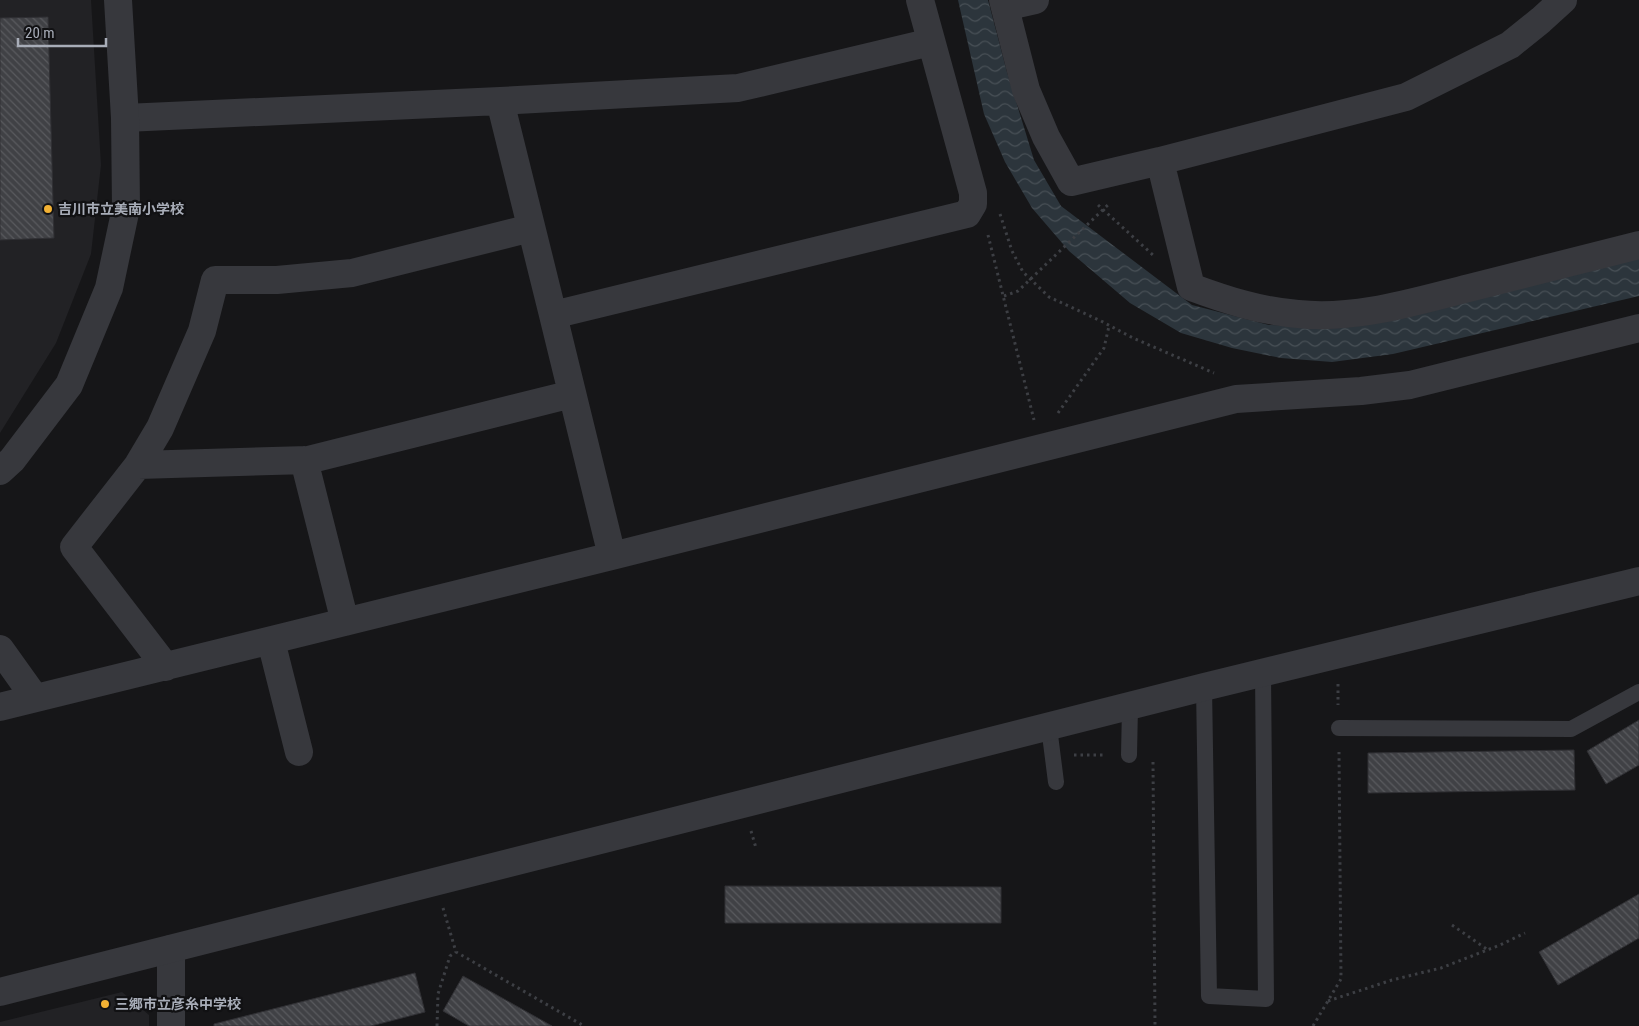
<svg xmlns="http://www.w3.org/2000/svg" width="1639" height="1026" font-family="'Roboto Condensed','Noto Sans JP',sans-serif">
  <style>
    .built { fill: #222225 }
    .water { fill: url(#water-waves) }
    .building { fill: url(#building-back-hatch); stroke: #303034 }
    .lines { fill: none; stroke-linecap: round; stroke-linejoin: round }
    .path { stroke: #3d3f44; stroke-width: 3; stroke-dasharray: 2.5 4; stroke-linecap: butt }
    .service { stroke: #37383d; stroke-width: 16 }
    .minor { stroke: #37383d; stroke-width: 28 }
    .tertiary { stroke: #37383d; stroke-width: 28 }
    .poi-dot { fill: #f2b134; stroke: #111113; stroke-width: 2 }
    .labels { text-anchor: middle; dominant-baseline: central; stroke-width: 4.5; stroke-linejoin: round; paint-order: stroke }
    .poi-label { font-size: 14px; font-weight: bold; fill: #a8adb8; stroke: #111113; text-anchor: start }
  </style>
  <defs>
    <pattern id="water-waves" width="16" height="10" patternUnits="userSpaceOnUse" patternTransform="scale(1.25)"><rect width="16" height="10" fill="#2c353c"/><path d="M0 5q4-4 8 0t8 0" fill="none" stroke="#485056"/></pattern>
    <pattern id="building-back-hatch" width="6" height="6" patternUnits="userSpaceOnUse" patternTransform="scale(1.25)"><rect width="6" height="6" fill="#404145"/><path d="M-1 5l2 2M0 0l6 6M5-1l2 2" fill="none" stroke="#595a5e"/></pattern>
  </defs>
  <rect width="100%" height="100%" fill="#161618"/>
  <path class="built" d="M0,0H91L101,165L91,254L56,343L0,433Z
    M122,992L149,1015V1026H0V1022Z"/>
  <path class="water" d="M958,0H988L1007,72L1034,160L1061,206L1192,305L1269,325L1314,326L1639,257V296L1393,354L1332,362L1281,358L1232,348L1181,333L1130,303L1069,251L1032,208L1005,162L984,114Z"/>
  <path class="building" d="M48,17L54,238L0,240V18Z
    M1639,720V765L1606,784L1587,751Z
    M1574,750L1575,790L1368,793V753Z
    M725,886L1001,887V923H725Z
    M1639,894V938L1558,985L1539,952Z
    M415,973L425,1012L371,1026H214V1024Z
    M463,976L552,1026H469L443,1011Z"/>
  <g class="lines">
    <path class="path" d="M1098,205L1153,255
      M1000,214L1012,251L1023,272L1049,297L1101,321L1133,338L1214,373
      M988,235L1034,420
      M1004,296L1018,291L1110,203
      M1058,413L1104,348L1109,326
      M1338,684V705
      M1074,755H1106
      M1153,762L1155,1026
      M751,831L756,848
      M443,908L456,952L584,1026
      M1452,925L1488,950
      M1328,1001L1392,980L1441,968L1500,945L1525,933
      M437,1026L438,994L450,956L456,952
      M1313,1026L1341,979L1339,752"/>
    <path class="service" d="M1204,687L1209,996L1266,999L1263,673
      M1049,727L1056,782
      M1339,728L1571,729L1639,692
      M1129,755L1130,707"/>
    <path class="minor" d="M1003,0L1026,90L1046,137L1071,182L1160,161L1406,97L1510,45L1541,20L1563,0
      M1005,7L1035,0
      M500,101L553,315L967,214L973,204V193L920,0
      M125,118L500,101L738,88L931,42
      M1160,161L1191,287C1226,300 1260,311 1298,314C1356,320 1413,302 1469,288C1526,274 1582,259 1639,245
      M553,315L612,556
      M304,460L345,622
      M138,465L308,460L572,394
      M271,641L299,752
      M0,649L35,698
      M166,667L74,547L138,465L160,428L202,331L215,280H277L352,273L531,228
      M0,707L612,556L1236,399L1361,391L1410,385L1639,328
      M171,949V1026"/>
    <path class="tertiary" d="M0,471L12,460L69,385L109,288L126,208L125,118L118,0
      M0,992L1204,687L1639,581"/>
  </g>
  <g class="poi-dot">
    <circle cx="48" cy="209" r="5"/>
    <circle cx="105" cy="1004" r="5"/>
  </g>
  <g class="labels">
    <g class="poi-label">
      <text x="58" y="209">吉川市立美南小学校</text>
      <text x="115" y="1004">三郷市立彦糸中学校</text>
    </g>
  </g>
  <path d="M18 38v8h88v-8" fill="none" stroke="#a8adb8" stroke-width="2.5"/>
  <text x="25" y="38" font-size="15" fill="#a8adb8" stroke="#111113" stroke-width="4" paint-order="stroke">20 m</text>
</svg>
